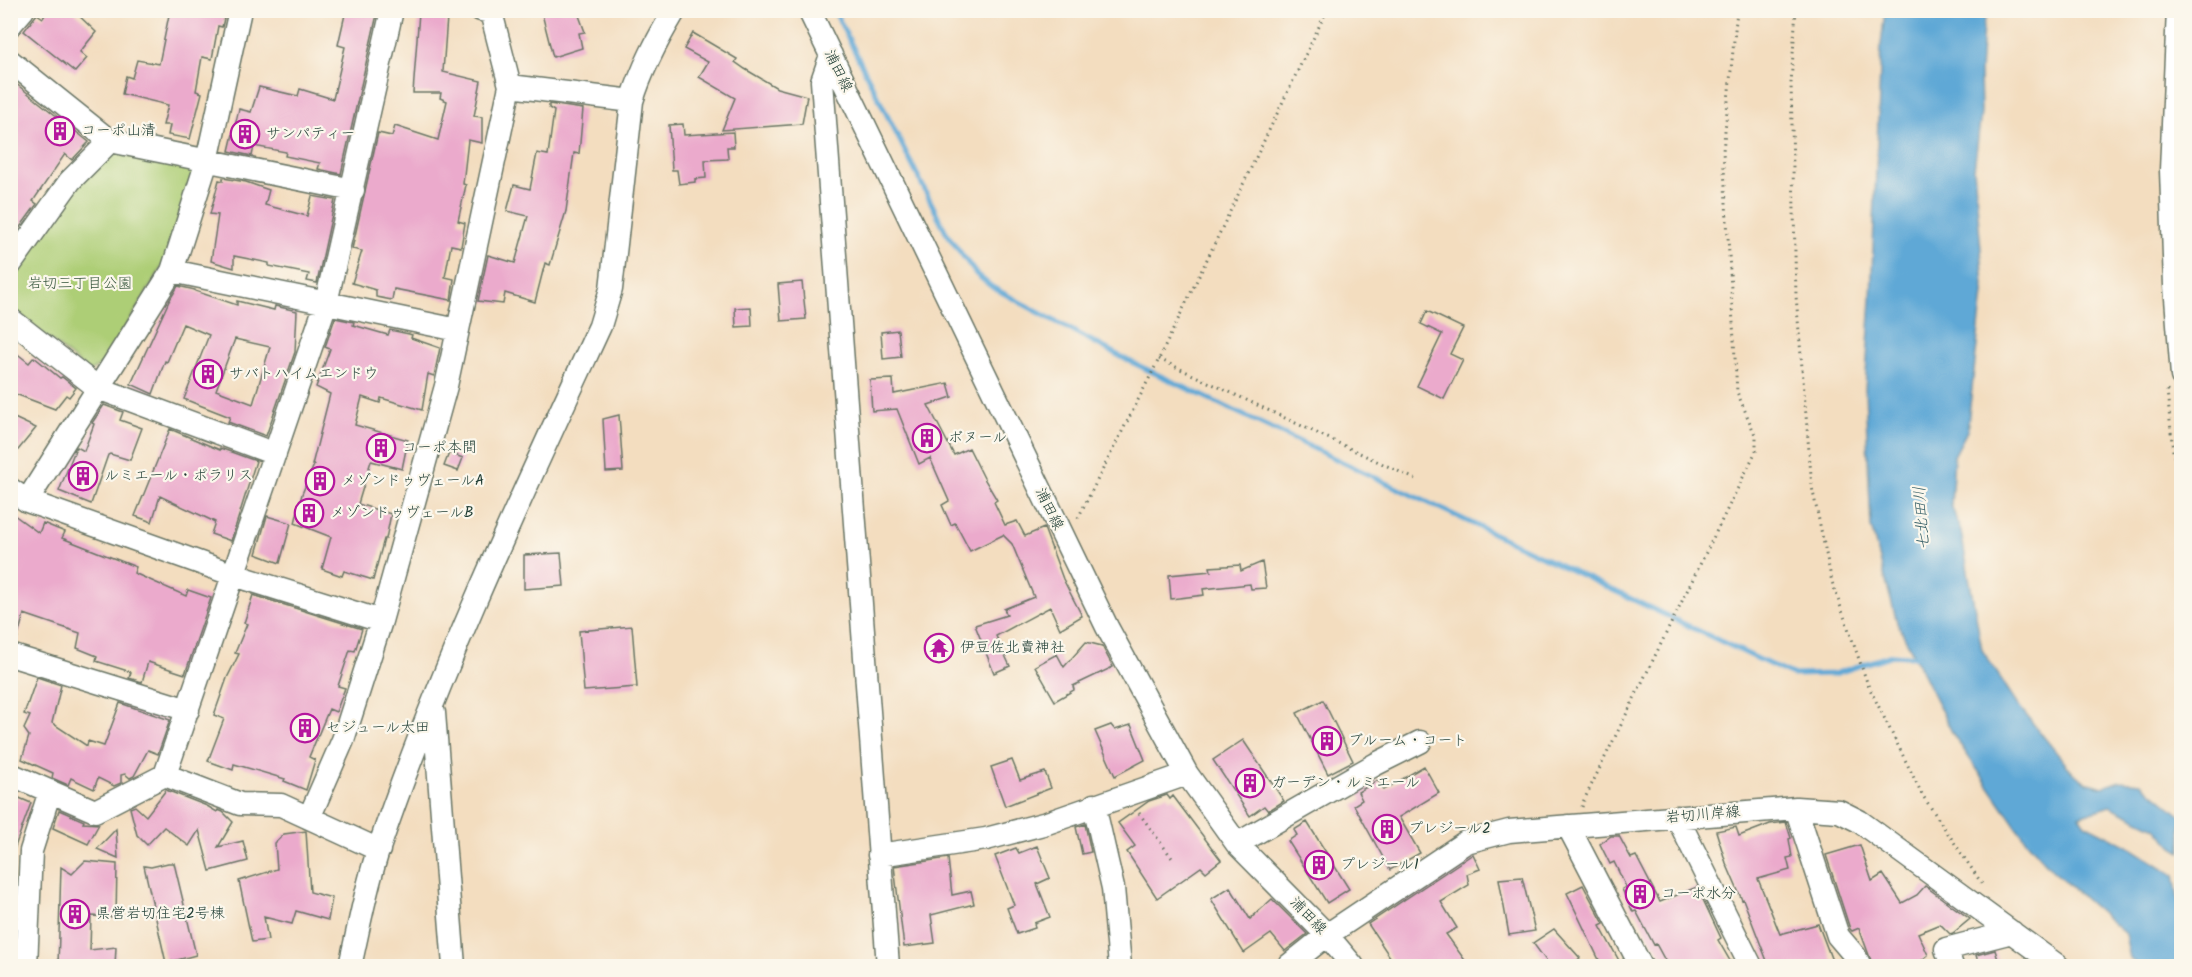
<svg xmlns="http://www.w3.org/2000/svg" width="2192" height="977" font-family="Kalam,'Klee One',sans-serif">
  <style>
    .green { fill: #adce76; stroke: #668655; stroke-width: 1.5 }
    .water { fill: #5fa8d6; stroke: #3f7285; stroke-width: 1.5 }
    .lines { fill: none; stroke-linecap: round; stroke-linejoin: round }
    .stream { stroke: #5fa8d6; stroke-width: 5 }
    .building { fill: #ebaacc; fill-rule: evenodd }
    .minor-casing { stroke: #697565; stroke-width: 25 }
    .path { stroke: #697565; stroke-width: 3; stroke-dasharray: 1.5 4.5; stroke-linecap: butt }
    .minor { stroke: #fff; stroke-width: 22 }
    .labels { text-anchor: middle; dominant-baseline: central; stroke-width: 4.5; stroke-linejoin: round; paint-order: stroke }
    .street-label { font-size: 15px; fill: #1f3d34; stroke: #fbf7ec }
    .poi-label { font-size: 15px; fill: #1f3d34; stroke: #fbf7ec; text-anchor: start }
    .park-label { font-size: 15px; fill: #3b5a41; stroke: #fbf7ec }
    .water-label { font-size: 16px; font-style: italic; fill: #325d65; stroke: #fbf7ec }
  </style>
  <rect width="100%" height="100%" fill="#fbf7ec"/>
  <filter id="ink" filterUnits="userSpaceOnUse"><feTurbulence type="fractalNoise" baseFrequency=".0167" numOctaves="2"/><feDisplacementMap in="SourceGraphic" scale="12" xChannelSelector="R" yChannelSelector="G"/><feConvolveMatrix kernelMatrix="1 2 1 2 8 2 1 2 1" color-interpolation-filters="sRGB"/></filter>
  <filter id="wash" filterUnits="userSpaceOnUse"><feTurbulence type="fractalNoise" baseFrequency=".008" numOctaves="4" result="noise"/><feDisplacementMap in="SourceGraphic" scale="24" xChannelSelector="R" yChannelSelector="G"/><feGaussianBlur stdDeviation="1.35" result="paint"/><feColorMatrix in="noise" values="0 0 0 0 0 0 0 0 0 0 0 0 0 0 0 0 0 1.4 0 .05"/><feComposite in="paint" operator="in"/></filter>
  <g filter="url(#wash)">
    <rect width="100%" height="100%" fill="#f3ddbf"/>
    <path class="green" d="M110,151L195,169L167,259L104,364L89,372L11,307L10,273L79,184Z"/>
    <path class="water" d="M1885,11H1988L1983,25L1980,72L1981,113L1974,169L1984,285L1967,431L1954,456L1951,505L1961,532L1982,650L2018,705L2073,773L2088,783L2103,787L2120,781L2141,783L2181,816V852L2173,847L2156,828L2110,806L2079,816L2085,824L2128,846L2174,875L2181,917V966H2138L2130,958L2125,934L2053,871L2024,838L1953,734L1897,622L1871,527L1865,390L1871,299L1881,45Z"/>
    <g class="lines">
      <path class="stream" d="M834,10L947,234L976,274L992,287L1127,360L1792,675L1834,674L1892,655L1922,657"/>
    </g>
    <g id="blocks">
      <path class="building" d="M48,10H73L96,32L80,52L87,58L75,72L24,31L37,14L43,18Z
        M170,10H226L222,27L218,26L212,59L202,57L196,91L202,93L190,139L168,135L170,125H163L168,105L122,94L126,76L132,78L137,60L159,64Z
        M346,10H378L341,174L318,169L320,163L285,156L286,152L254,146L252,156L229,151L239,109L251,112L259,87L298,96L300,89L333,99L345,47L338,45Z
        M541,10H577L585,32L579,33L582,48L553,57Z
        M419,12L447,17L443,72L481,81L474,116L482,117V143L468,140L463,184L466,185L458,221L465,223L461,247L451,245L445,277L454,279L451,300L394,289L392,300L376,297V290L352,283L362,251L352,249L378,133L392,136L395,126L438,140L447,101L440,98L441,93H413Z
        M693,33L737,59L735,62L745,69L777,88L807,96L802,124L722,130L735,98L699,77L708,62L684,49Z
        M10,79L89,142L72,160L65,154L33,201L37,204L10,241Z
        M549,104L583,109L579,154L574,153L566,211L550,265L545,263L535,302L505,293L503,304L478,301L488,255L515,263L528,216L507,211L514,185L530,189L537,153L548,155L554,111L549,108Z
        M683,124L684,135L733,132L734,147H727L728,159L705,160L706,178L695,179V182L679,184L677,170H672L669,125Z
        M223,178L246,182L269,190L265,205L307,216L312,196L335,200L317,283L307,281L309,274L269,266V263L234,256V268L211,261L218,215L210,214L219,180L223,181Z
        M802,282L806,319L781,321L778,284Z
        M178,286L195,290V291L237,305V301L274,310L275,306L297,311L295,352L266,436L228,422L230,417L184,399L209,335L183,324L167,362L165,361L153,394L131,384L169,301ZM235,339L270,347L253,404L216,390Z
        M751,307L752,326L736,327L735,308Z
        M1427,311L1463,328L1450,354L1463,360L1444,399L1417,386L1442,334L1421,324Z
        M335,318L354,322L353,325L388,335L390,330L409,334L412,335L411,338L440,348L434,376L428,374L422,410L381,398L380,403L362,397L355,425L408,440L402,469L371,461L358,504L391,514L386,539H384L373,580L344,571L342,576L322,569L331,537L295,523L302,494L314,465H312L330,394L316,387L330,349L325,347Z
        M898,330L901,357L883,359L881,332Z
        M10,348L29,363L34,357L60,378L62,377L76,388L69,397L66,395L55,409L10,392Z
        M893,379L894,394L948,383L952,397L928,405L954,455L969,448L985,480L997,500L994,502L1005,525L1017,521L1025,536L1044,528L1063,579L1082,616L1060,629L1050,607L996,636L1010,666L994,673L975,625L1007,615L1004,609L1034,597L1012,544L1003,535L970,551L955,523L951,525L942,505L949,501L930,458L919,464L897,409L872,411L870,380Z
        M104,405L123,412L120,420L142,428L130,460L110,454L108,455L91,504L59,491L75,450L77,447L84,451L94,424L92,423Z
        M619,415L623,471L606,472L603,419Z
        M10,416L36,428L10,460Z
        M170,429L220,450V448L256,461L231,541L211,534L215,522L160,496L152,522L135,516Z
        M449,453L463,458L458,471L444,466Z
        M10,512L39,533L43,523L65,532L62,538L136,567L134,573L186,596L188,590L211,598L185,674L148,662L142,682L129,678L131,672L96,661L97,656L77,648L80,633L24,614L16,643L10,642Z
        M267,516L291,523L280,563L256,554Z
        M561,553L564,586L524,589V555Z
        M1262,562L1266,588L1251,589L1250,584L1203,589L1204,595L1171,599L1169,575L1211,571L1210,567L1240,565L1241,571Z
        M253,595L362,629L355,651L350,650L338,686L345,688L336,712L329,709L309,757L315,760L306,790L284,781L285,779L234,764L233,770L208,761L224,719L214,715L227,678L239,654L235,653L247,624L244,623Z
        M632,626L637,687L584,691L579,631Z
        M1086,642L1102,646L1113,667L1073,686L1074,690L1055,701L1035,666L1057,654L1064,667Z
        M37,677L61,685L52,723L87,746L88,741L104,746L120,703L170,720L158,754L148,750L134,776L130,778L125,774L121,775V783L114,786L98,778L94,789L71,778L68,785L52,778L53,773L22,759L29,736L24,729L30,716L24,714Z
        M1323,700L1353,761L1328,774L1297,713Z
        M1111,725L1115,730L1131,725L1145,760L1115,776L1095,731Z
        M1243,740L1284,801L1268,811L1264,806L1250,816L1213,760Z
        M1012,760L1020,780L1045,772L1051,788L1005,806L991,767Z
        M1424,766L1439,793L1399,817L1420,853L1390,870L1354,805L1362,800L1358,792L1378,780L1384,790Z
        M166,790L207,806L217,812L218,810L223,812L233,822L218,847L243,841L248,861L210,871L199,830L189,846L164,827L147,845L137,835L130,808L135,806L146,816Z
        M10,794L31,803L12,855H10Z
        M1167,795L1170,799L1173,796L1221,860L1206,872L1201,867L1157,898L1127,852L1135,846L1118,823L1149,801Z
        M59,810L84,821L83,823L99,824L88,844L53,828Z
        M1307,822L1349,889L1327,903L1288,841L1297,835L1294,830Z
        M1786,822L1791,838L1789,839L1792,857L1787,858L1790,870L1758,879L1780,934L1818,924L1834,966H1769L1743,899L1742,900L1726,863L1716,831L1736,827L1739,836L1770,824Z
        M1085,824L1091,852L1082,854L1076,827Z
        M116,829L118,858L97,849Z
        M306,831L310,892L332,898L328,920L296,911L292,924L264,917L268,940L252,942L239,881L277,869L275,843L284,834Z
        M1611,836H1619L1631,858L1636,856L1660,902L1697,887L1721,938L1718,940L1733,966H1668L1656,944L1654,945L1636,911L1633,912L1622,889L1626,887L1614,862L1610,864L1600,844Z
        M1860,845L1872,881L1883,874L1902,903L1917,895L1925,886L1970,919L1953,933L1950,934L1940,924L1918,933L1928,955L1915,966H1873L1859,928L1852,931L1850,929L1826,855Z
        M1037,846L1050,878L1037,884L1050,917L1034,923L1035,928L1017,934L1007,908L1014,905L995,856L1016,848L1019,853Z
        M1473,854L1480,869L1467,874L1469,885L1441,902L1457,928L1446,934L1469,966H1396L1368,924Z
        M948,858L952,895L971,891L974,904L931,915L935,943L904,947L894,866Z
        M85,861L117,864L116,917L91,916L90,950L116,947L115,966H58L61,867L72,874Z
        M168,863H174L196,955L166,963L144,866L151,867Z
        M1522,877L1535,931L1509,935L1499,879Z
        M1583,885L1604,924L1600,926L1622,966H1602L1567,893Z
        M1230,887L1250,919L1272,899L1307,934L1285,951L1271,934L1244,953L1211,899Z
        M1554,929L1580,958L1570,966H1550L1533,943Z
        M1995,950L2000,966H1979L1976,955Z"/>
    </g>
  </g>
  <g filter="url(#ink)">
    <use href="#blocks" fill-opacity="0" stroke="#697565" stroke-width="1.5"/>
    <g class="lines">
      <g class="minor-casing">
        <path id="minor" d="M809,10L1107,627L1187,774L1237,844L1327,935L1353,966
          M2178,10L2171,170L2175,285L2182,376
          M10,25L23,10
          M831,55L822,81L888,966
          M10,61L110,141L353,190
          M510,86L632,101
          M10,265L70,181L110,141
          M172,271L458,330
          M10,319L98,388L275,454
          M10,489L27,501L234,575L381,621
          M27,501L172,271L207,161L240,10
          M10,655L188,710
          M434,713L454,966
          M10,774L95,811L165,775L326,303L392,10
          M165,775L240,804L281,805L379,850
          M1094,805L1113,888L1120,966
          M1796,808L1838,936L1855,956L1860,966
          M1677,817L1751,966
          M309,818L343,740L381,621L446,386L458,330L510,86L491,12L481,10
          M1568,826L1641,966
          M1237,844L1376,764L1420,742
          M879,855L986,839L1047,823L1187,774
          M26,966L31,851L50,791
          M350,966C359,927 366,886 379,848C440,669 521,497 600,326L611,289L632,101C642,68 657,40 675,10
          M1288,966L1327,935L1466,842L1509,831L1796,808L1839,811L1859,821L2058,966
          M1952,966L1946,949L2012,932"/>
      </g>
      <path class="path" d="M1796,10L1791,83L1796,296L1812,487L1832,582L1868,685L1923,796L1982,884
        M1159,359L1415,479
        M2167,390L2173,452L2182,486
        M1078,518L1159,359L1327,10
        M1582,807L1584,800L1756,451V437L1737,392L1723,151L1737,10
        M1139,813L1172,858"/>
      <use href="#minor" class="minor"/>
    </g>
  </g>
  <defs>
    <g id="building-ring" transform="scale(1.5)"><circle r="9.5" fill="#fbf7ec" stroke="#b5179e" stroke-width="1.5"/><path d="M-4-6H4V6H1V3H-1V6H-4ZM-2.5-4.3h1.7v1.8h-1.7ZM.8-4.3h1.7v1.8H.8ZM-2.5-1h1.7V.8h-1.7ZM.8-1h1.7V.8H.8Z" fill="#b5179e"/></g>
    <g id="temple-ring" transform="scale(1.5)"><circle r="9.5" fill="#fbf7ec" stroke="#b5179e" stroke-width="1.5"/><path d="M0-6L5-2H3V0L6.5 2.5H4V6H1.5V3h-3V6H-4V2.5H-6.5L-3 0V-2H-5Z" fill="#b5179e"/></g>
  </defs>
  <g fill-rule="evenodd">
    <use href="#building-ring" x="60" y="131"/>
    <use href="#building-ring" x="245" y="134"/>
    <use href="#building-ring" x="208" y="374"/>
    <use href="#building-ring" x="927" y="438"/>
    <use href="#building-ring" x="381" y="448"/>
    <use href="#building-ring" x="83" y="476"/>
    <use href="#building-ring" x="320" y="481"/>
    <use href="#building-ring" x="309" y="513"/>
    <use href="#temple-ring" x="939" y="648"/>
    <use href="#building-ring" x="305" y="728"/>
    <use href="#building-ring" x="1327" y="741"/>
    <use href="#building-ring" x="1250" y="783"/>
    <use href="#building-ring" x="1387" y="829"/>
    <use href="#building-ring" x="1319" y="865"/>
    <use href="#building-ring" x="1640" y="894"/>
    <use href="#building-ring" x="75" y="914"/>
  </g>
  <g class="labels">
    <g class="street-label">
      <text transform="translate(838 71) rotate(64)">浦田線</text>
      <text transform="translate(1049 509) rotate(64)">浦田線</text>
      <text transform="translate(1703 815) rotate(-5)">岩切川岸線</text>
      <text transform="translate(1308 916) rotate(46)">浦田線</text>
    </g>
    <g class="poi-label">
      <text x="81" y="131">コーポ山清</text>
      <text x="266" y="134">サンパティー</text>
      <text x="229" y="374">サバトハイムエンドウ</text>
      <text x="948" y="438">ボヌール</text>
      <text x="402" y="448">コーポ本間</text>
      <text x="104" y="476">ルミエール・ポラリス</text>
      <text x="341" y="481">メゾンドゥヴェールA</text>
      <text x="330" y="513">メゾンドゥヴェールB</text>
      <text x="960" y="648">伊豆佐北賣神社</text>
      <text x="326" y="728">セジュール太田</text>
      <text x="1348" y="741">ブルーム・コート</text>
      <text x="1271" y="783">ガーデン・ルミエール</text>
      <text x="1408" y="829">プレジール2</text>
      <text x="1340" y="865">プレジール1</text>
      <text x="1661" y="894">コーポ水分</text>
      <text x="96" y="914">県営岩切住宅2号棟</text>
    </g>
    <g class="park-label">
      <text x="80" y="284">岩切三丁目公園</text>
    </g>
    <g class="water-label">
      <text transform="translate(1922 518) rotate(-94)">七北田川</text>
    </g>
  </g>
  <rect width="2192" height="977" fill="none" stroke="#fbf7ec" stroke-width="36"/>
</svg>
